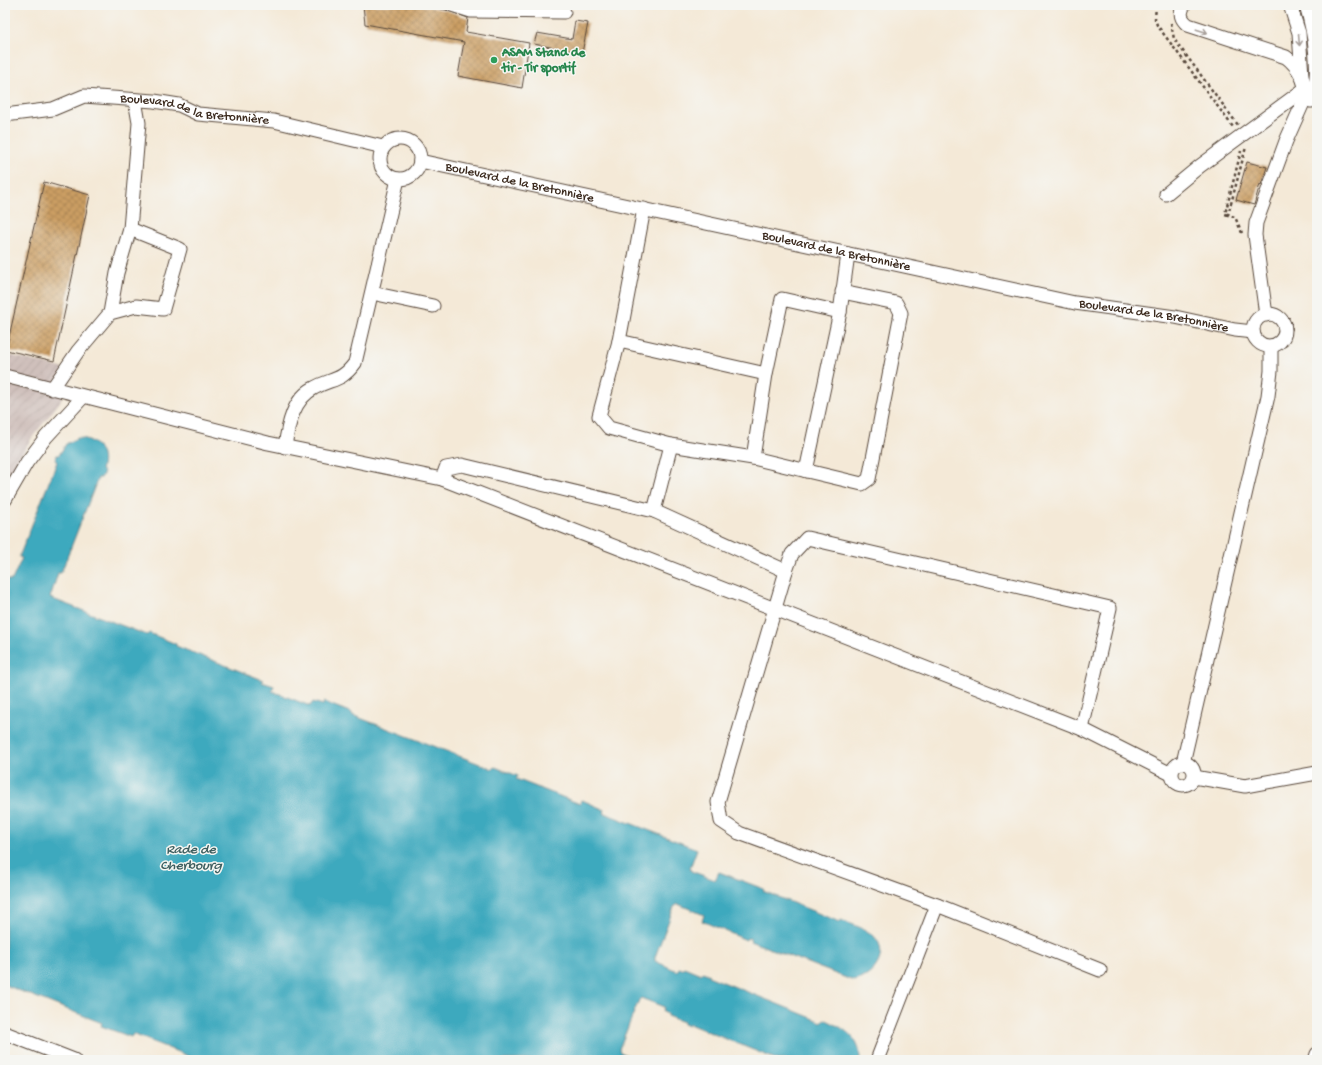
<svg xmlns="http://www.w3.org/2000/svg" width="1322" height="1065" font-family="'Gochi Hand',sans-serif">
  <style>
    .industrial { fill: url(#industrial-furrows) }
    .water { fill: #3ea9be; stroke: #3c6a6e }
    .building { fill: url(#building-cross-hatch) }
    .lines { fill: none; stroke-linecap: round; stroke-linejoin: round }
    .minor-casing { stroke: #57473a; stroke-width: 15 }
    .path { stroke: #57473a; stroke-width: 2.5; stroke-dasharray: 3 3; stroke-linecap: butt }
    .minor { stroke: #fff; stroke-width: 13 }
    .oneway { stroke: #a79f9a }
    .leisure-dot { fill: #2e9e5b; stroke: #f6f6f2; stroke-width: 1.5 }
    .labels { text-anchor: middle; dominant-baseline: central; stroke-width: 3; stroke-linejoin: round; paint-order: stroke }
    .leisure-label { font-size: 13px; font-weight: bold; fill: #27864d; stroke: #f6f6f2; text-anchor: start }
    .street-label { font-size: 13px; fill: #3b2a1e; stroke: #f6f6f2 }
    .water-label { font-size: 14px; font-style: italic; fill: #3c5d5e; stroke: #f6f6f2 }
  </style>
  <defs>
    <pattern id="industrial-furrows" width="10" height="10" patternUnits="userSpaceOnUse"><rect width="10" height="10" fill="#cfc0bb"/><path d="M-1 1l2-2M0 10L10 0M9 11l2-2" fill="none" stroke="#b3a5a0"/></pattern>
    <pattern id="building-cross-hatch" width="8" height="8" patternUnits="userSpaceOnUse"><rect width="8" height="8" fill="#cb9e63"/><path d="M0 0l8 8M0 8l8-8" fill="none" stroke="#a68151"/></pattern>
  </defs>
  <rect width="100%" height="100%" fill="#f6f6f2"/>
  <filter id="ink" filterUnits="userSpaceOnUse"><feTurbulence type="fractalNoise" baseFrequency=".025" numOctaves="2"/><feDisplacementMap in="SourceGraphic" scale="8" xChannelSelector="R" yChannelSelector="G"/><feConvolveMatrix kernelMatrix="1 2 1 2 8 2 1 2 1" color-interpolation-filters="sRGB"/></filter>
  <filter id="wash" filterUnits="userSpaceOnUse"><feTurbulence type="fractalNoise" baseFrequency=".012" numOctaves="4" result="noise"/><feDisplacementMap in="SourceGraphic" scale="16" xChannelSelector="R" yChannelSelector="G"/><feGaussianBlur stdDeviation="0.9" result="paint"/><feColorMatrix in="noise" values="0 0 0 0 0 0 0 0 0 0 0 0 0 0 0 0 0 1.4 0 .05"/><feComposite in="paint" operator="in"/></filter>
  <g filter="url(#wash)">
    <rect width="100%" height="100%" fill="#f4e9d7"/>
    <path class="industrial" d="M5,354L74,371L60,402L31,439L5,483Z"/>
    <path class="water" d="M78,438C96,438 107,453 101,470L104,472L101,478H98L61,573H58L50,598L147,635L149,633L176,644V646L263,680L262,682L274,686L272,691L310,706L313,702L323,705L324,702L352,713V715L493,769L495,767L518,776L516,779L580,804L582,800L605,810L604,813L697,849L690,868L691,871L715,880L719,872L764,889L763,891L840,922L841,920C850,924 862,927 870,933C892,948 877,977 854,981L750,941L751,939L747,938L746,940L702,921L704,915L678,904L674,907L655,957V961L677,971L679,968L683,969L684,967L701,974L703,972L709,975L708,976L822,1022L824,1019C842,1027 861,1037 860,1060H778L689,1024L688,1026L683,1024V1022L667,1016V1013L663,1011L664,1007L641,998L639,1000L619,1049L620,1052L638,1060H198L133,1034L131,1037L101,1026L102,1023L5,985V580H12L22,558L19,557L57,462L55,460L57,455H59L66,444Z"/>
    <g id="blocks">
      <path class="building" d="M363,5H420L446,10L468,18L466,32L529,43L522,88L458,76L464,42L365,24Z
        M575,21L588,23L582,53L534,44L537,33L572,39Z
        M1247,162L1267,167L1261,185L1260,184L1254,205L1236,200Z
        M44,182L90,195L54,361L6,350Z"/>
    </g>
  </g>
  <g filter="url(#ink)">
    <use href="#blocks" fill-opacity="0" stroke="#57473a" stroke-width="1"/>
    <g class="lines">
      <g class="minor-casing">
        <g id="minor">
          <path d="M452,5L471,11L564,12"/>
          <path d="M1184,5C1179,14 1181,19 1188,25L1286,57C1298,66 1306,81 1306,96L1286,141L1256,223L1255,235L1266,315"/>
          <path d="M1290,5L1299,33L1302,76"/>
          <path d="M1306,5C1314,32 1322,74 1311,101"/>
          <path id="s1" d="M5,115L53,109L84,96L154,101L179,105L198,114L274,121L383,147"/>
          <circle cx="400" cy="159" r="20"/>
          <path id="s2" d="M420,161L1075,303L1175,317L1235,330L1253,332"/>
          <path d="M1166,194L1200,166L1306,88"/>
          <path d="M644,209L619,341L599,416L609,428L671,445L753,458L862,484L869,479L901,313L896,303L842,292"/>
          <path d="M130,229L139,123L135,100"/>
          <path d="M372,293L433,306"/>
          <circle cx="1269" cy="330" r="16"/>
          <path d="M619,341L766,374"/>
          <path d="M5,376L268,443L442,479L1082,729L1171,774"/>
          <path d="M52,389L78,351L110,313L136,306L163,309L180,249L130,229L117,273L110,313"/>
          <path d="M285,447C288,425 293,399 314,388C332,378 341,382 355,363L398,179"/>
          <path d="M753,458L766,374L782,299L840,312"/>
          <path d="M806,471L840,312L848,254"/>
          <path d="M442,479L446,468L462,465L654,511L786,571"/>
          <path d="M5,500L27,462L46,437L83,397"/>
          <path d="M654,511L671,445"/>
          <path d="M1082,729L1110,608L807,538L792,554L786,571L718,802L721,821L739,833L937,905L1100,970"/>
          <circle cx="1183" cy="774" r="11"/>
          <path d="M1183,763L1268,396L1271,371V346"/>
          <path d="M1194,777L1245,786L1317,773"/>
          <path d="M5,1033L74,1060"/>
          <path d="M877,1060L937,905"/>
          <path d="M1315,1060L1317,1054"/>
        </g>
      </g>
      <path class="path" d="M1156,5L1155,19L1157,25L1233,127
        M1171,23L1174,39L1238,125
        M1228,215L1225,214L1241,151
        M1242,233L1235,217L1228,215L1246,147
        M1277,310L1290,319C1294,331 1290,337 1284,348"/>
      <use href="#minor" class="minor"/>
    </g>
    <defs><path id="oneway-shaft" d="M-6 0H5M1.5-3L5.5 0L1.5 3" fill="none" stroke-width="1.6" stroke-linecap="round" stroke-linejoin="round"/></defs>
    <g class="oneway">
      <use href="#oneway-shaft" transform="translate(1202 31) rotate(18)"/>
      <use href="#oneway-shaft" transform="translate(1299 40) rotate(85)"/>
    </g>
  </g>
  <circle class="leisure-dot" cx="494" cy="60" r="4"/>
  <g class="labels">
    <g class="leisure-label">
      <text x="502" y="53">ASAM Stand de<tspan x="502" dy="15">tir - Tir sportif</tspan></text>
    </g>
    <g class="street-label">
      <text stroke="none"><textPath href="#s1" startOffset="194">Boulevard de la Bretonnière</textPath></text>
      <text stroke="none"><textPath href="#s2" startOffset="102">Boulevard de la Bretonnière</textPath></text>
      <text stroke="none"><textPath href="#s2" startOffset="426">Boulevard de la Bretonnière</textPath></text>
      <text stroke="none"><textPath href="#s2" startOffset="750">Boulevard de la Bretonnière</textPath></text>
    </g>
    <g class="water-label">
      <text x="191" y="850">Rade de<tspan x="191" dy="16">Cherbourg</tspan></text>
    </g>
  </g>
  <rect width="1322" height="1065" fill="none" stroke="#f6f6f2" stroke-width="20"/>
</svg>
